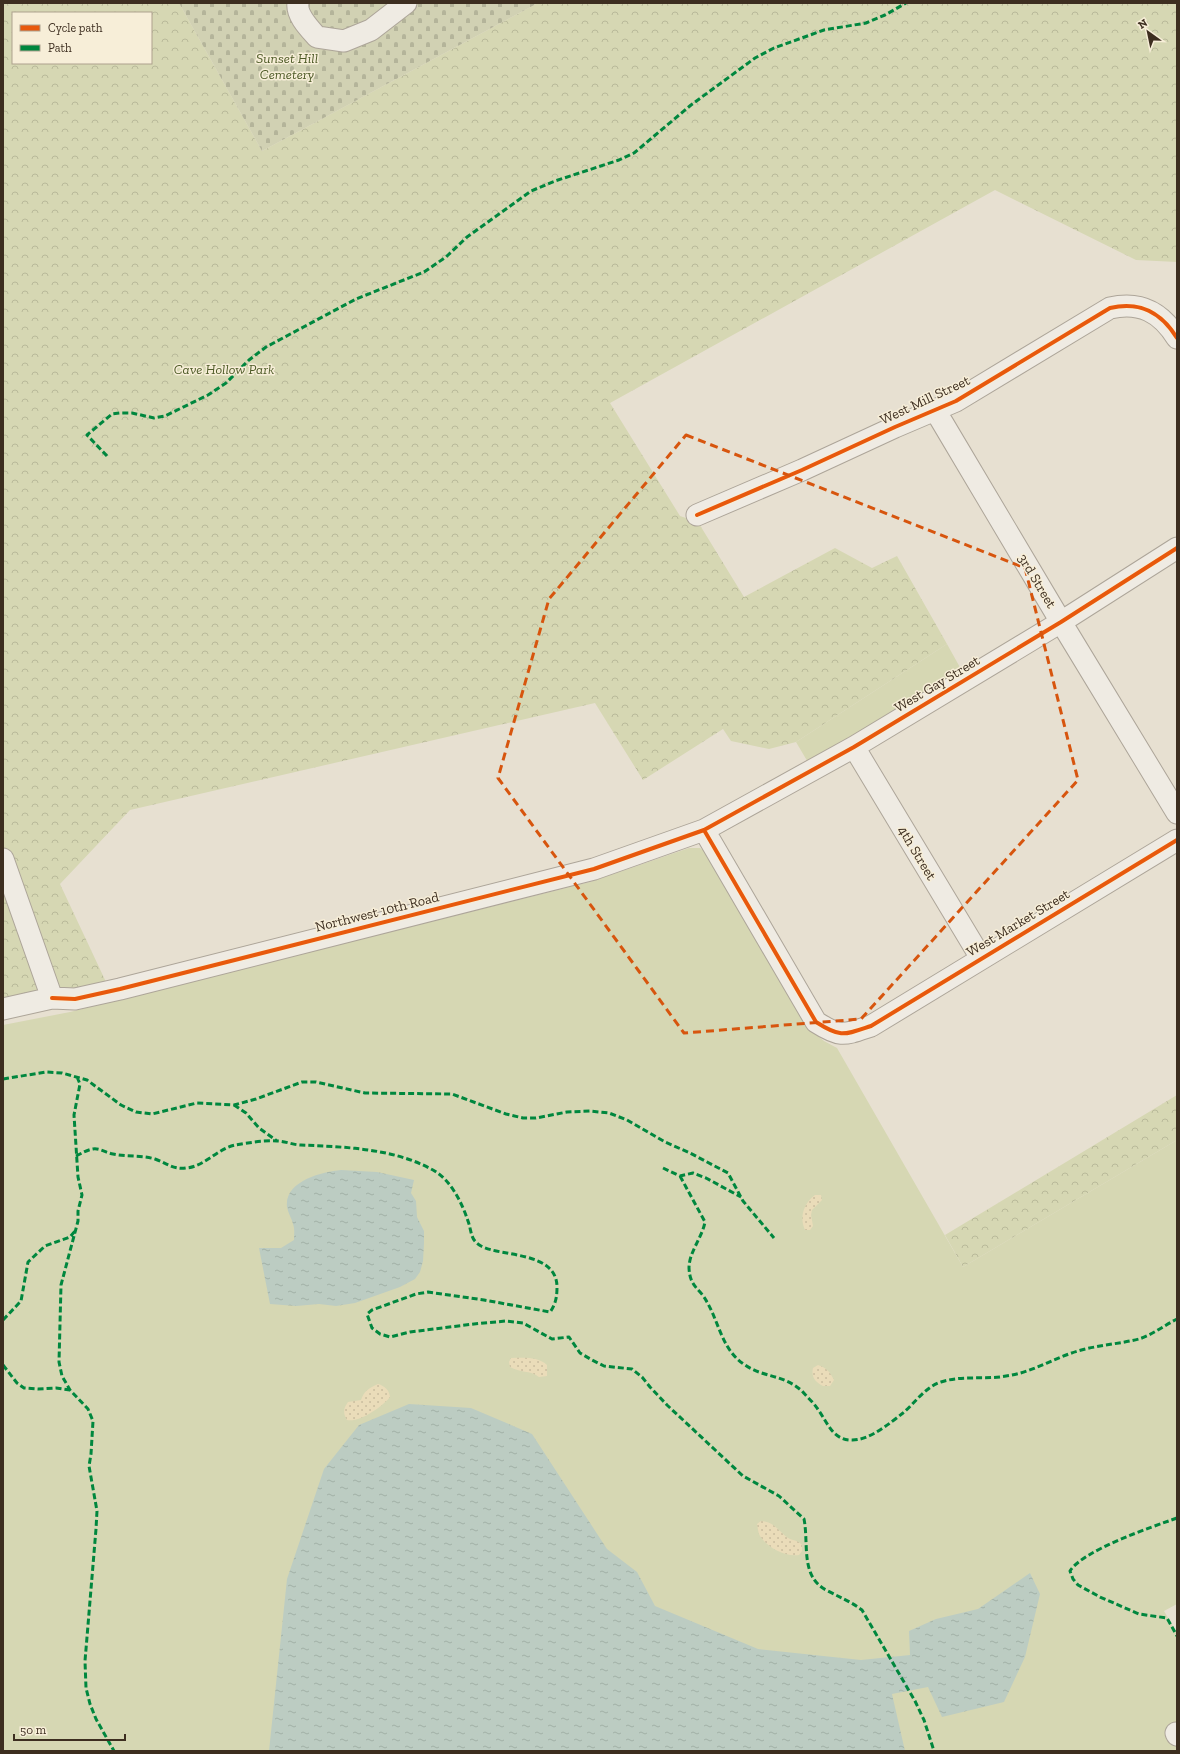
<svg xmlns="http://www.w3.org/2000/svg" width="1180" height="1754" font-family="'Zilla Slab',serif">
  <style>
    .grass { fill: #d6d7b3 }
    .forest { fill: url(#forest-crowns); fill-rule: evenodd }
    .sand { fill: url(#sand-dots) }
    .cemetery { fill: url(#cemetery-stones) }
    .water { fill: url(#water-ripples) }
    .lines { fill: none; stroke-linecap: round; stroke-linejoin: round }
    .minor-casing { stroke: #ada599; stroke-width: 23 }
    .minor { stroke: #efebe3; stroke-width: 21 }
    .quiet { stroke: #00873e; stroke-width: 3; stroke-dasharray: 6 3; stroke-linecap: butt }
    .cycleway-casing { stroke: #f7eed8; stroke-width: 6 }
    .cycleway { stroke: #e8590c; stroke-width: 4 }
    .marked { fill: none; stroke: #d7550e; stroke-width: 3; stroke-dasharray: 8 5; stroke-linejoin: round }
    .labels { text-anchor: middle; dominant-baseline: central; stroke-width: 3; stroke-linejoin: round; paint-order: stroke }
    .park-label { font-size: 14px; font-style: italic; fill: #4d5a26; stroke: #f7eed8 }
    .street-label { font-size: 14px; fill: #3d2e20; stroke: #f7eed8 }
  </style>
  <defs>
    <pattern id="forest-crowns" width="20" height="18" patternUnits="userSpaceOnUse"><rect width="20" height="18" fill="#d6d7b3"/><path d="M2 6a3 3 0 1 1 6 0M12 15a3 3 0 1 1 6 0" fill="none" stroke="#b9b99a"/></pattern>
    <pattern id="sand-dots" width="8" height="8" patternUnits="userSpaceOnUse"><rect width="8" height="8" fill="#eadcb9"/><path d="M2 2h.1M6 6h.1" fill="none" stroke="#cabd9f" stroke-width="1.8" stroke-linecap="round"/></pattern>
    <pattern id="cemetery-stones" width="16" height="16" patternUnits="userSpaceOnUse"><rect width="16" height="16" fill="#d1d1b3"/><path d="M2 7V4a2 2 0 0 1 4 0v3zM10 15v-3a2 2 0 0 1 4 0v3z" fill="#b4b49a"/></pattern>
    <pattern id="water-ripples" width="26" height="14" patternUnits="userSpaceOnUse"><rect width="26" height="14" fill="#bcccc2"/><path d="M2 4q2-2 4 0t4 0M15 11q2-2 4 0t4 0" fill="none" stroke="#a2b0a6"/></pattern>
  </defs>
  <rect width="100%" height="100%" fill="#e7e0d1"/>
  <path class="grass" d="M947,644L962,671L809,764L796,742Z
    M689,848H700L708,854L811,1030L824,1041L837,1048L963,1267L1177,1140V1604L1164,1611L1177,1633V1751H3V1025L70,1012L590,882Z"/>
  <path class="forest" d="M3,3H179L262,151L538,3H1177V262L1136,260L995,190L610,403L680,516L698,522L744,597L835,548L872,568L897,556L947,644L796,742L769,749L731,741L723,729L643,780L595,703L130,810L60,884L106,982L3,1006ZM13,13H151V63H13Z
    M1177,1095V1140L963,1267L945,1235Z"/>
  <path class="sand" d="M815,1195H821L822,1200L812,1210L811,1215L813,1226L810,1230H805C799,1217 804,1203 815,1195Z
    M511,1358C523,1358 537,1356 547,1365V1376L539,1377C530,1370 520,1373 510,1367L509,1362Z
    M818,1365C827,1368 830,1372 834,1380L830,1386H823C815,1382 811,1377 813,1368Z
    M378,1384C385,1386 389,1390 390,1397C382,1407 359,1423 347,1420C343,1413 343,1409 348,1402L361,1400C364,1391 369,1388 378,1384Z
    M761,1521C775,1522 778,1531 788,1538C794,1541 798,1540 802,1545V1551L799,1555C785,1557 768,1548 760,1536C758,1533 758,1528 757,1524Z"/>
  <path class="cemetery" d="M179,3H538L262,151Z"/>
  <path class="water" d="M341,1170L377,1172L414,1180L411,1193L416,1201L417,1217L424,1231V1243L423,1261L420,1272L415,1279L400,1287L355,1303L336,1306L319,1304L296,1306L270,1304L259,1248H281L294,1240C294,1235 295,1229 293,1224C292,1219 288,1213 287,1207C284,1181 322,1172 341,1170Z
    M409,1404L471,1408L532,1434L607,1549L637,1572L655,1606L758,1649L861,1660L910,1655L909,1631L936,1619L978,1609L1030,1573L1040,1594L1025,1657L1004,1702L942,1717L928,1687L892,1694L905,1751H269L287,1579L324,1469L359,1425Z"/>
  <g class="lines">
    <g class="minor-casing">
      <path id="minor" d="M298,3C296,15 309,28 317,37L344,41L371,30L406,3
        M935,410L1061,622L1177,813
        M697,515L802,470L895,427L956,401L1110,308C1140,301 1161,312 1177,338
        M854,747L981,958
        M704,830L816,1022C841,1038 844,1035 871,1026L1177,840
        M3,859L52,998
        M3,1009L52,998L75,999L120,989L594,869L704,830L854,747L1061,622L1177,548
        M1176,1733L1177,1735"/>
    </g>
    <use href="#minor" class="minor"/>
    <path class="quiet" d="M107,456L87,435L112,414L120,413H132L154,418L165,416L208,395L226,383L249,360L266,347L356,299L424,272L446,257L467,237L531,191L555,181L619,160L634,153L691,105L755,58L774,48L824,30L866,23L885,15L906,3
      M77,1077L80,1084L74,1115L78,1177L82,1195L78,1211V1221L61,1285L59,1362L62,1376L70,1390L88,1409L93,1421L91,1454L89,1466L97,1511L96,1529L85,1661L86,1688L90,1704L96,1719L114,1751
      M3,1079L46,1072L62,1073L87,1080L121,1105L136,1112L152,1114L197,1103L234,1105L256,1099L302,1082H316L365,1093L452,1094L506,1114L523,1118H536L567,1112L590,1111L609,1113L627,1120L665,1142L690,1153L728,1173L743,1201L774,1238
      M234,1105L246,1113L259,1128L277,1141
      M76,1156C82,1153 87,1150 93,1149C100,1148 106,1153 113,1154C127,1157 142,1155 155,1159C166,1163 174,1170 186,1168C204,1167 217,1149 235,1145C247,1143 265,1140 277,1141C285,1141 293,1145 301,1145C345,1147 393,1148 433,1170C451,1180 462,1203 468,1221C472,1232 470,1240 481,1246C501,1257 557,1251 557,1287C557,1296 556,1304 550,1312L484,1300L428,1292L416,1294L372,1310L367,1314L372,1328L380,1334L390,1337L410,1332L474,1324L506,1321L523,1323L552,1339L569,1337L580,1353L592,1360L604,1366L632,1369L642,1377L650,1387L667,1405L743,1476L779,1496L804,1519C809,1544 800,1576 826,1590C839,1597 850,1601 862,1610L915,1701L924,1720L934,1751
      M663,1168L680,1176L693,1173L706,1178L741,1197
      M680,1176L705,1222C702,1238 689,1252 689,1268C690,1288 700,1288 707,1302C720,1325 722,1350 745,1365C764,1378 783,1374 802,1391C807,1397 813,1402 817,1408C827,1421 832,1440 851,1440C869,1441 890,1423 903,1413C915,1403 925,1387 941,1382C963,1375 984,1380 1006,1376C1031,1373 1054,1358 1078,1351C1098,1345 1119,1344 1139,1339C1152,1335 1165,1325 1177,1319
      M3,1320L21,1301L28,1262L45,1246L70,1237L75,1231
      M3,1365L17,1383L24,1388L38,1389L56,1388L70,1390
      M1177,1518C1152,1527 1083,1550 1070,1571L1073,1579L1078,1585L1100,1597L1139,1614L1167,1618L1177,1636"/>
    <g class="cycleway-casing">
      <path id="cycleway" d="M697,515L802,470L895,427L956,401L1110,308C1140,301 1161,312 1177,338
        M704,830L816,1022C841,1038 844,1035 871,1026L1177,840
        M52,998L75,999L120,989L594,869L704,830L854,747L1061,622L1177,548"/>
    </g>
    <use href="#cycleway" class="cycleway"/>
  </g>
  <path class="marked" d="M686,435L1025,568L1078,780L861,1019L684,1033L498,778L549,599Z"/>
  <g class="labels">
    <g class="park-label">
      <text x="287" y="58">Sunset Hill<tspan x="287" dy="16">Cemetery</tspan></text>
      <text x="224" y="369">Cave Hollow Park</text>
    </g>
    <g class="street-label">
      <text transform="translate(925 400) rotate(-25)">West Mill Street</text>
      <text transform="translate(1037 581) rotate(59)">3rd Street</text>
      <text transform="translate(937 684) rotate(-31)">West Gay Street</text>
      <text transform="translate(917 853) rotate(59)">4th Street</text>
      <text transform="translate(377 912) rotate(-14)">Northwest 10th Road</text>
      <text transform="translate(1018 923) rotate(-31)">West Market Street</text>
    </g>
  </g>
  <rect width="1180" height="1754" fill="none" stroke="#3d2e20" stroke-width="8"/>
  <rect x="12" y="12" width="140" height="52" fill="#f7eed8" stroke="#ada18e"/>
  <rect x="20" y="25" width="20" height="6" fill="#e8590c" stroke="#ada18e"/>
  <text x="48" y="32" font-size="12" fill="#3d2e20">Cycle path</text>
  <rect x="20" y="45" width="20" height="6" fill="#00873e" stroke="#ada18e"/>
  <text x="48" y="52" font-size="12" fill="#3d2e20">Path</text>
  <g transform="translate(1148 32) rotate(327)" stroke="#f7eed8" stroke-width="3" paint-order="stroke">
  <path d="M0-3L7 15L0 10L-7 15Z" fill="#3d2e20"/>
  <text y="-6" font-size="11" font-weight="bold" text-anchor="middle" fill="#3d2e20">N</text>
  </g>
  <path d="M14 1734v6h111v-6" fill="none" stroke="#3d2e20" stroke-width="2"/>
  <text x="20" y="1734" font-size="12" fill="#3d2e20" stroke="#f7eed8" stroke-width="3" paint-order="stroke">50 m</text>
</svg>
